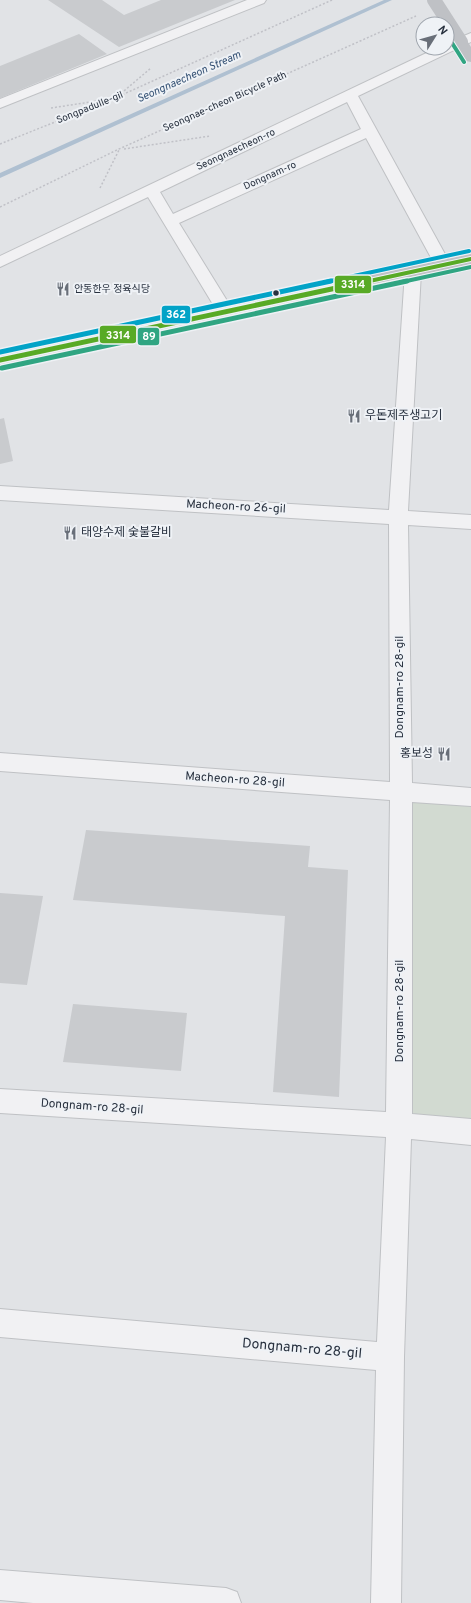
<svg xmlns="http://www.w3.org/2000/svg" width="471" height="1603" font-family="Overpass,'Noto Sans KR',sans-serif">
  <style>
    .green { fill: #d2dad1 }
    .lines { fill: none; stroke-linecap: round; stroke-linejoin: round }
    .stream { fill: #afc0d1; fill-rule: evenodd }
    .building { fill: #c9cbce }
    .street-casing { stroke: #bfc1c4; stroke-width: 2 }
    .path { stroke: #c0c1c7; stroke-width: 1.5; stroke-dasharray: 2 2; stroke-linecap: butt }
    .street { fill: #f1f1f3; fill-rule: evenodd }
    .secondary { fill: #bfc1c5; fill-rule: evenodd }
    .secondary-bridge { stroke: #bfc1c5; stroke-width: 14 }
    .bus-1-far1-casing { stroke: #eff2f6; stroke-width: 6 }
    .bus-1-casing { stroke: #eff2f6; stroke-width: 8 }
    .bus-2-far1-casing { stroke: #eff2f6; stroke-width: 6 }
    .bus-2-casing { stroke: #eff2f6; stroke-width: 8 }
    .bus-3-far1-casing { stroke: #eff2f6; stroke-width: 6 }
    .bus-3-casing { stroke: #eff2f6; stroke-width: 8 }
    .bus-1-far1 { stroke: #58aa26; stroke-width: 4 }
    .bus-1 { stroke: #58aa26; stroke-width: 5 }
    .bus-2-far1 { stroke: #30a582; stroke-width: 4 }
    .bus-2 { stroke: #30a582; stroke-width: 5 }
    .bus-3-far1 { stroke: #02a3c7; stroke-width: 4 }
    .bus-3 { stroke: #02a3c7; stroke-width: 5 }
    .bus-dot { fill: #28313f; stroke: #eff2f6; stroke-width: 1.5 }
    .labels { text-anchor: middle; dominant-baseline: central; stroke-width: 4; stroke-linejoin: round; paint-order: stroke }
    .far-street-label { font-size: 10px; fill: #28313f; stroke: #eff2f6 }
    .far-poi-label { font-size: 10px; fill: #28313f; stroke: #eff2f6; text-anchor: start }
    .far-water-label { font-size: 11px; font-style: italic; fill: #335073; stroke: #eff2f6 }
    .poi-label { font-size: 12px; fill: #28313f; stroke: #eff2f6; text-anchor: start }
    .street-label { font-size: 12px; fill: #28313f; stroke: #eff2f6 }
    .near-street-label { font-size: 14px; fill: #28313f; stroke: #eff2f6 }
    .line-badge { stroke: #eff2f6; stroke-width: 1.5 }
    .badge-label { font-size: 11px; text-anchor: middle; font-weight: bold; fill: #fff }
  </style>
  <rect width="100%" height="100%" fill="#e1e3e6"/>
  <path class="green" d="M408,799L471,804V1132L406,1126Z"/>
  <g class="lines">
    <path class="stream" d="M384,0H392L0,178V173Z"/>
  </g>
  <path class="building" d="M48,0H102L124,15L161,0H235L119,47Z
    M79,34L107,54L0,98V66Z
    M4,418L13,461L0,464V419Z
    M86,830L310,846L308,867L348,870L339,1097L273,1092L285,916L73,900Z
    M0,893L43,896L27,985L0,983Z
    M73,1004L187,1013L181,1071L63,1062Z"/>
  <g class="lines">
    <g class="street-casing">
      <path id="street" d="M247,0H266L264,3L0,108V99Z
        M471,33V42L358,96L451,265L449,268L443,270L437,268L435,265L366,138L179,223L234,312L232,316L226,317L220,316L148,197L0,267V256L437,48H447V43ZM347,102L361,129L173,214L160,192Z
        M413,267L419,269L421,272L408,511L471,515V529L408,525L412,783L471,788V806L412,802V1114L471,1119V1145L411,1139L404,1357L401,1603H371L376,1370L0,1337V1309L377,1342L386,1137L0,1113V1089L386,1112L390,800L0,771V753L390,782L389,524L0,500V486L389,510L405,272L407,269Z
        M0,1570L226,1588L237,1592L241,1603H33L0,1600Z"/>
    </g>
    <path class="path" d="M118,96L151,68
      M51,108L110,99
      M0,144L115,98L332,0
      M124,149L210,136
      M100,188L119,150
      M0,207L119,149L416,16"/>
    <use href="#street" class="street"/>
    <path class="secondary" d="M461,38L466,39L471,47V62L466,61L454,42L456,39Z
      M471,254V264L0,366V354Z"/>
    <path class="secondary-bridge" d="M434,0L461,42"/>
    <g class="bus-1-far1-casing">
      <path id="bus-1-far1" d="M365,282L471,259"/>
    </g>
    <g class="bus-1-casing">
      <path id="bus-1" d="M0,360L369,281"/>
    </g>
    <g class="bus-2-far1-casing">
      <path id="bus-2-far1" d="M447,35L464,62
        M402,282L471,267"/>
    </g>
    <g class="bus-2-casing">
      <path id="bus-2" d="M2,368L407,281"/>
    </g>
    <g class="bus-3-far1-casing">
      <path id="bus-3-far1" d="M326,282L469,251"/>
    </g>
    <g class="bus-3-casing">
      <path id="bus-3" d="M0,352L331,281"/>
    </g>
    <use href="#bus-1-far1" class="bus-1-far1"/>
    <use href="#bus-1" class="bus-1"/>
    <use href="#bus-2-far1" class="bus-2-far1"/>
    <use href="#bus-2" class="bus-2"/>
    <use href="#bus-3-far1" class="bus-3-far1"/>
    <use href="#bus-3" class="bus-3"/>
  </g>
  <defs>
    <g id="restaurant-bare" transform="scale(1.08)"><path d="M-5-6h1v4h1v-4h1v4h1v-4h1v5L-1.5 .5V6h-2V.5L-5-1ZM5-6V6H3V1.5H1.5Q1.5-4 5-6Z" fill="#696f79" stroke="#eff2f6" stroke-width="2.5" paint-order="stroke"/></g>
  </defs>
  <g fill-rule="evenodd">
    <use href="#restaurant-bare" x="63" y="289"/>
    <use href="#restaurant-bare" x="354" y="416"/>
    <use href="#restaurant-bare" x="70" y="533"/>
    <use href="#restaurant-bare" x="444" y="754"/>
  </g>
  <circle class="bus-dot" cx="276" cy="293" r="3.5"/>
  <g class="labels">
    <g class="far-street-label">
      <text transform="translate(225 102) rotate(-24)">Seongnae-cheon Bicycle Path</text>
      <text transform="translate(90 108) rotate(-22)">Songpadulle-gil</text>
      <text transform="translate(236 150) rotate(-25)">Seongnaecheon-ro</text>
      <text transform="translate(270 176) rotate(-24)">Dongnam-ro</text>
    </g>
    <g class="far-poi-label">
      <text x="74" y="289">안동한우 정육식당</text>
    </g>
    <g class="far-water-label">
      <text transform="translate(189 77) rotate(-24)">Seongnaecheon Stream</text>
    </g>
    <g class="poi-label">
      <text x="365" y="416">우돈제주생고기</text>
      <text x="81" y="533">태양수제 숯불갈비</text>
      <text x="433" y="754" text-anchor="end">홍보성</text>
    </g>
    <g class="street-label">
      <text transform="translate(236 507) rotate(3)">Macheon-ro 26-gil</text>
      <text transform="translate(400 687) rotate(-90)">Dongnam-ro 28-gil</text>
      <text transform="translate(235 780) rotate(4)">Macheon-ro 28-gil</text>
      <text transform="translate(400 1011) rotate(-90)">Dongnam-ro 28-gil</text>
      <text transform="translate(92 1107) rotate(4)">Dongnam-ro 28-gil</text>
    </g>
    <g class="near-street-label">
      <text transform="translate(302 1349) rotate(5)">Dongnam-ro 28-gil</text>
    </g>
  </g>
  <g class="line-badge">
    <rect x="334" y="275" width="38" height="19" rx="4" fill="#58aa26"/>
    <rect x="161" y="305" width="30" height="19" rx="4" fill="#02a3c7"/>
    <rect x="99" y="325" width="38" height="19" rx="4" fill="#58aa26"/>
    <rect x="137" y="327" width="23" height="19" rx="4" fill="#30a582"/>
  </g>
  <g class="badge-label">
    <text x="353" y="288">3314</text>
    <text x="176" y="318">362</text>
    <text x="118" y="339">3314</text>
    <text x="149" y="340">89</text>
  </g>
  <g transform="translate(435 36) rotate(53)"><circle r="19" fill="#eff2f6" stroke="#9fa5ad"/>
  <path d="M0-3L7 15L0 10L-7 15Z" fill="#696f79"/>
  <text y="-6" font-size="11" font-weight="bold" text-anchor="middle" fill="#28313f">N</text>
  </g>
</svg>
